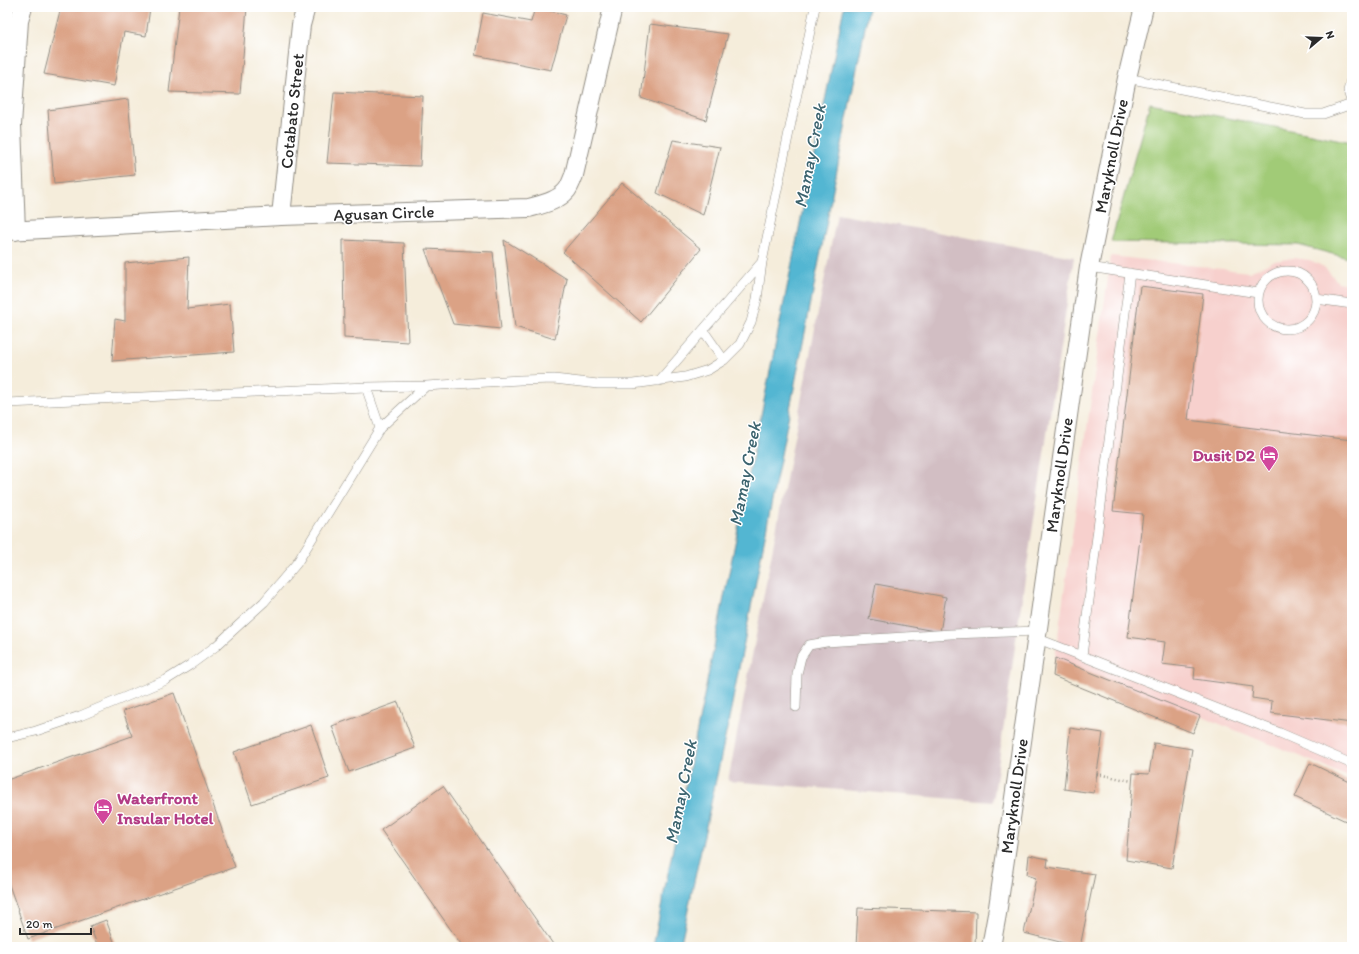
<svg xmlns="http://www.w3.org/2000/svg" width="1359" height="954" font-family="Itim,sans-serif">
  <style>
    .built { fill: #f7d0cd }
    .industrial { fill: #d2bec3 }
    .green { fill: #a1cb77; stroke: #667b51 }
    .water { fill: #53b6d2; stroke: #3f707e }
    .building { fill: #dba285 }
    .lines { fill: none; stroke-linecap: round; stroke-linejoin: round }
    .service-casing { stroke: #908c83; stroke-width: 10 }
    .minor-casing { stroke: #908c83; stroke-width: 20 }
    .path { stroke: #908c83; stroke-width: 2.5; stroke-dasharray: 1 3; stroke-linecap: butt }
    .service { stroke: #fff; stroke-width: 9 }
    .minor { stroke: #fff; stroke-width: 18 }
    .labels { text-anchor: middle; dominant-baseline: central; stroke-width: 3; stroke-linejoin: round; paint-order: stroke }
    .street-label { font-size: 17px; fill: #2b2b2b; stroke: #fff }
    .hotel-label { font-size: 17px; font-weight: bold; fill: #b23c85; stroke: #fff; text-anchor: end }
    .water-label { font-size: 18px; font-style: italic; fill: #3b636e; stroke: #fff }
  </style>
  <rect width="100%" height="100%" fill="#fff"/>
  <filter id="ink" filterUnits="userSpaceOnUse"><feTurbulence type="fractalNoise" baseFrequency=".025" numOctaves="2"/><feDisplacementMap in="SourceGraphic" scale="8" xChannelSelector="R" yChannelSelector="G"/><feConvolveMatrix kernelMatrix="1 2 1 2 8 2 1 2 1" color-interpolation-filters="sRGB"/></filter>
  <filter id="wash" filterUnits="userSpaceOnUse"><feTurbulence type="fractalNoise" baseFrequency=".012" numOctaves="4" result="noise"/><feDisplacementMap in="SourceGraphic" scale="16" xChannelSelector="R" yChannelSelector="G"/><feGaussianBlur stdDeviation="0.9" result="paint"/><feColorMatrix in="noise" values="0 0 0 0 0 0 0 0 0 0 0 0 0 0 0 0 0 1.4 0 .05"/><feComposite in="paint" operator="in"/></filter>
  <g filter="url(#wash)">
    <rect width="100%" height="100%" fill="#f5eddb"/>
    <path class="built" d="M1111,256L1249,272L1275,261L1293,258L1310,260L1324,267L1338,282L1352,285V779L1295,754L1055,658Z"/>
    <path class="industrial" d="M837,214L1074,257L1020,611L993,802L728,781Z"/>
    <path class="green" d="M1150,103L1352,142V259L1298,245L1111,242Z"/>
    <path class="water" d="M844,7H869L728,724L680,947H653Z"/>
    <g id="blocks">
      <path class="building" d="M61,7H143L150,8L146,36L124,32L114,86L44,74Z
        M179,7H247L240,94L169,92Z
        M535,7L566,15L551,70L475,55L483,13L531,22Z
        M650,24L728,34L706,120L641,98Z
        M334,92L423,96L420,166L327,163Z
        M128,99L135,175L54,184L48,110Z
        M673,140L720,147L703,215L657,193Z
        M622,183L701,249L641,322L563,252Z
        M343,240L404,243L408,342L344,338Z
        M504,240L567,279L555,339L515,327Z
        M425,249L493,252L501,329L453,324Z
        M189,257L187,309L230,304L234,352L112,361L115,319L125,321V263Z
        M1140,286L1203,294L1188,420L1352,440V723L1271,713L1272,701L1252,698L1253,687L1194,679L1195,668L1162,664L1165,642L1128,637L1143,514L1113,511Z
        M876,584L946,597L940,632L869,619Z
        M1055,658L1200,716L1193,733L1053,676Z
        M174,693L235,867L28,939L7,879V780L132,736L123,711Z
        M398,702L415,748L349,772L332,726Z
        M311,725L329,778L252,804L234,752Z
        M1070,728L1103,733L1094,793L1064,789Z
        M1154,743L1192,749L1172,868L1126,860L1133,773L1149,774Z
        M1310,763L1352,783V824L1295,797Z
        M443,786L555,947H463L381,830Z
        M1029,855L1048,859L1047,867L1095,874L1080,947L1024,933L1036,878L1027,875Z
        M858,908L976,912L975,947H856Z
        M106,920L116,947H98L90,926Z"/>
    </g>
  </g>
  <g filter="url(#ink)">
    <use href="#blocks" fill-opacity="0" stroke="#908c83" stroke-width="1"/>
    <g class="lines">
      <g class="service-casing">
        <path id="service" d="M1352,76L1348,91L1352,104
          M1127,78L1305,114H1323L1352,104
          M1089,267L1258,293
          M1258 300a29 29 0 1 1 58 0a29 29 0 1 1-58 0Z
          M1316,299L1352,304
          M703,330L724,360
          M659,381L762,262
          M366,387L380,428
          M7,403L366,387L426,386L520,380L554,379L598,384H633L685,377L708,370L724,360L740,344L751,322L757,299L762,262L815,7
          M1036,638L1280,733L1352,764
          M1082,656L1130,273
          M796,707L797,674L801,657L809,645L826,642L951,634L1037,631
          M7,738L36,731L80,716L166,680L190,665L216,646L264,602L297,563L380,428L426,386"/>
      </g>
      <g class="minor-casing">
        <path id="minor" d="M281,216L301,25L306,7
          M7,231L281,216L529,208C543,204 558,201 567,190C570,186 572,180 574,175L613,7
          M16,231L12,125L19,21L23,7
          M991,947L997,914L1015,791L1089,267L1127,78L1144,7"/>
      </g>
      <path class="path" d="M1097,774L1132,781"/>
      <use href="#service" class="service"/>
      <use href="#minor" class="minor"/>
    </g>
  </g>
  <defs>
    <g id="hotel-pin" transform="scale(1)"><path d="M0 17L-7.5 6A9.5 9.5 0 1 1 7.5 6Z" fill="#d1479c" stroke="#fff"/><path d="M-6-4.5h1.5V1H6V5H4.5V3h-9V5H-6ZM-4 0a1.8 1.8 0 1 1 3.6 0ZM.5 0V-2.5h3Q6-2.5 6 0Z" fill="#fff"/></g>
  </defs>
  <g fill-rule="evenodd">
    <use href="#hotel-pin" x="1269" y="455"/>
    <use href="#hotel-pin" x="103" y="808"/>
  </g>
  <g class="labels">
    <g class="street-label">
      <text transform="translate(292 111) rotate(-84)">Cotabato Street</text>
      <text transform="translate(1111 156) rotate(-79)">Maryknoll Drive</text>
      <text transform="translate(384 213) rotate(-2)">Agusan Circle</text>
      <text transform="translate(1059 475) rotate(-82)">Maryknoll Drive</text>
      <text transform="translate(1014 796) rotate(-82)">Maryknoll Drive</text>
    </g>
    <g class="hotel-label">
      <text x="1255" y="455">Dusit D2</text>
      <text x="117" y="798" text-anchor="start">Waterfront<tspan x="117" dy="20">Insular Hotel</tspan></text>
    </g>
    <g class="water-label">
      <text transform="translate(810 156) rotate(-79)">Mamay Creek</text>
      <text transform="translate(745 474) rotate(-79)">Mamay Creek</text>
      <text transform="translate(681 792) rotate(-79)">Mamay Creek</text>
    </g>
  </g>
  <rect width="1359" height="954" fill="none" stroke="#fff" stroke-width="24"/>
  <g transform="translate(1321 38) rotate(71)" stroke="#ffffff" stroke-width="3" paint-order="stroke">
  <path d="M0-3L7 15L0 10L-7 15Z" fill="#2b2b2b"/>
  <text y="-6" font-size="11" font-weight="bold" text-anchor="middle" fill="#2b2b2b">N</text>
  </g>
  <path d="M20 928v6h71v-6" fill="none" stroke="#2b2b2b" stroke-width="2"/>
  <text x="26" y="928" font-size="12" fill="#2b2b2b" stroke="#ffffff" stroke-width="3" paint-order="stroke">20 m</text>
</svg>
